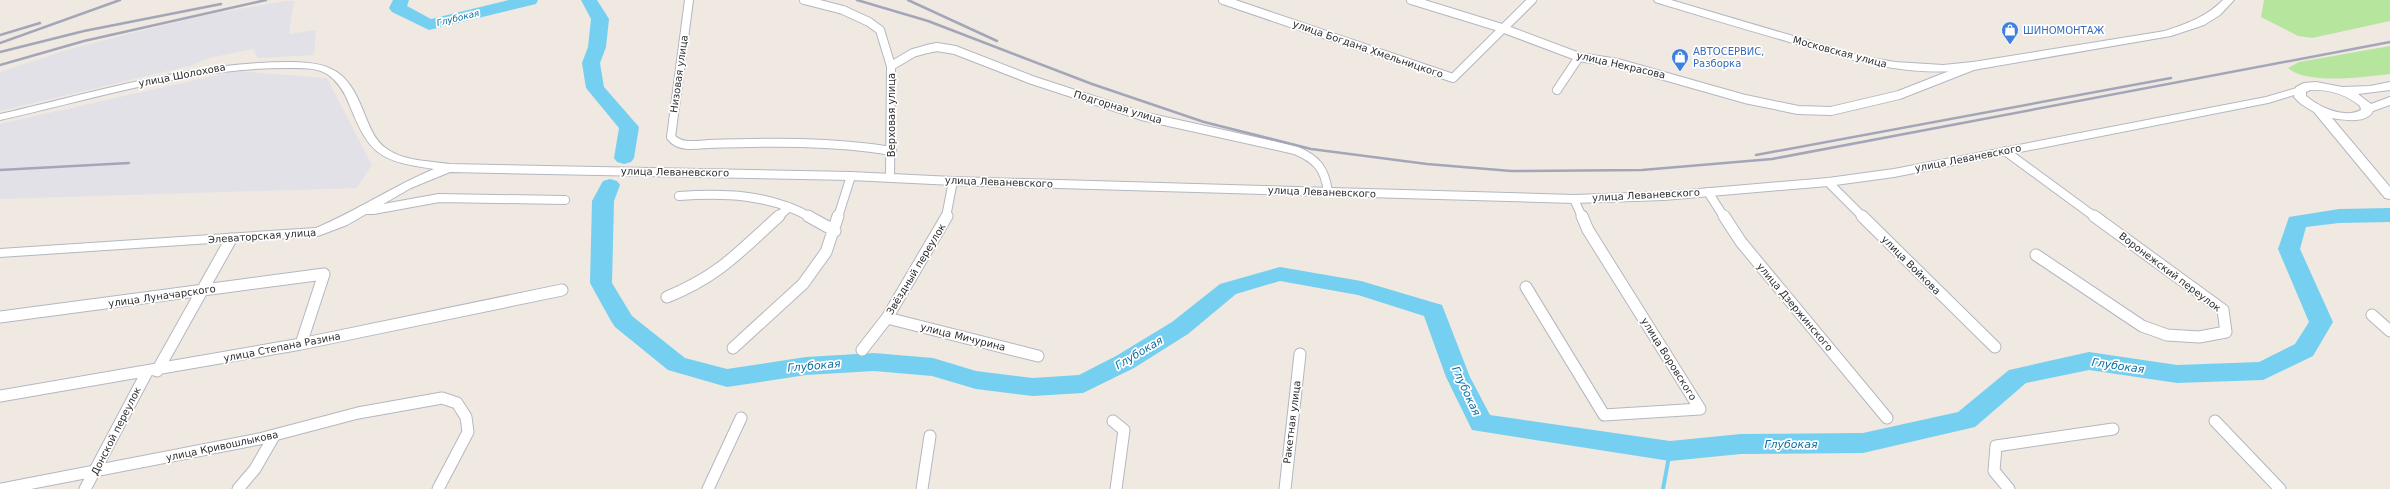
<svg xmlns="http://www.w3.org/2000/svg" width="2390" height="489" font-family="'DejaVu Sans',sans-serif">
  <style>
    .industrial { fill: #e3e1e8 }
    .green { fill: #b6e59e }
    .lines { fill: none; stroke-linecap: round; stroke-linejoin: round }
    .stream { stroke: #75cff0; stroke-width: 4 }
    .river { fill: #75cff0; fill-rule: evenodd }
    .minor-far1-casing { stroke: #b4b7c1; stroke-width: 10 }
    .minor-casing { stroke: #b4b7c1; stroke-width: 13 }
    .tertiary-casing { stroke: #b4b7c1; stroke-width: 2 }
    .secondary-casing { stroke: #b4b7c1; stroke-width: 2 }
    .minor-far1 { stroke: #fff; stroke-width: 8 }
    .minor { stroke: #fff; stroke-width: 11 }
    .tertiary { fill: #fff; fill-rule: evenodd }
    .secondary { fill: #fff; fill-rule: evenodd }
    .rail { stroke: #a3a6b8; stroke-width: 2.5 }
    .labels { text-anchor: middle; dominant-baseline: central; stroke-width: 3.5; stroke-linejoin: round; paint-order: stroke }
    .far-water-label { font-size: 9px; font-style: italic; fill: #0d6fa3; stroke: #fff }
    .shop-label { font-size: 10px; fill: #366cbe; stroke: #fff; text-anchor: start }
    .street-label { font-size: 10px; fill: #2e2e2e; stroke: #fff }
    .water-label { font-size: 11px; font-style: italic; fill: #0d6fa3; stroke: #fff }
  </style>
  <rect width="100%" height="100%" fill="#efe9e1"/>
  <path class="industrial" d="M286,1H294L289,34L316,30L314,55L258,58L253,49L209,58L193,65L0,111V72L67,50L140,31L210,14Z
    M235,71L327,78L372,165L357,188L0,199V124Z"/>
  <path class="green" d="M2264,0H2390V21L2312,38L2298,36L2261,17Z
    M2390,46V74C2367,77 2306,85 2288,68L2299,62Z"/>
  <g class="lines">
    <path class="stream" d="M1663,489L1670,451"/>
    <path class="river" d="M393,0H409L407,6L431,19L509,0H538L536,4L429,30L392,12L389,8Z
      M581,0H597L609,19L606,47L600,63L604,87L639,127L634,158L631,162L624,164L617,162L614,158L619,128L586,88L582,63L588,47L591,19Z
      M610,179L617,181L620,185L614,201L612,283L632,316L685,358L727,369L806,357L874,353L933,358L976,371L1033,378L1079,375L1116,356L1172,322L1220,284L1280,267L1361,281L1442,305L1470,377L1490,415L1670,441L1741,434L1863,433L1958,412L2009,370L2089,352L2177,365L2259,362L2295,344L2309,322L2278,249L2289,217L2339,209L2390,208V222L2339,223L2306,227L2300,249L2333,322L2313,356L2263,380L2177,383L2089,370L2026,383L1975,427L1863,453L1741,454L1670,461L1472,430L1446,377L1424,316L1358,295L1280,281L1236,294L1188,334L1134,368L1083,393L1033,396L976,389L932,376L874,371L806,375L727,387L668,370L615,327L611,321L590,283L592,201L603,181Z"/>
    <g class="minor-far1-casing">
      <path id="minor-far1" d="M689,0L671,137C679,148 696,145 708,144C769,142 832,141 892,151
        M804,0L843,10L869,22L880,30L891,66L890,177
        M1223,0L1453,78L1532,0
        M1411,0L1502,28L1579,57L1618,63L1745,99L1798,110L1831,111L1899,95L1973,66
        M891,66L913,53L927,49L937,47L955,50L1032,80L1142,116L1295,150C1317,159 1325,169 1328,192
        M1557,90L1579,57
        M2005,151L2095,217
        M1828,182L1863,217
        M1708,192L1724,217
        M679,196C724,193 769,194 810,217
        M1574,199L1582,217
        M362,210H373L439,198L565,200
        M778,217L789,207
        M838,217L851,176
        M946,217L953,181"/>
    </g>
    <g class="minor-casing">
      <path id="minor" d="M808,216L835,231
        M1724,216L1741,242L1887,418
        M1862,216L1995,347
        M2036,255L2142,326L2167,335L2199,337L2226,332L2223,310L2094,216
        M1526,287L1604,415L1700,409L1588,230L1582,216
        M667,297C719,276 739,252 779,216
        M2372,315L2390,331
        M0,317L324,274L301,344
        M887,318L1038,356
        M733,348L803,284L826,252L838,216
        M862,350L887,318L947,216
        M157,371L231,239
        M0,396L301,344L562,290
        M1113,421L1124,430L1116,489
        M2215,421L2280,489
        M2,489L259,439L358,413L442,398L457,403L466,417L468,432L438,489
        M85,489L147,372
        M238,489L255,469L274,436
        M708,489L741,418
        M922,489L930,436
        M1285,489L1300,354
        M2009,489L1994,471L1996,446L2113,429"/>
    </g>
    <g class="tertiary-casing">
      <path id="tertiary" d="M290,62C338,62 350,76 366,118C371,130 376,142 387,149C404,161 429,161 449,164L851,172L953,177L1574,195L1664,192L1828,178L1894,169L2266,97L2300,87L2306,90L2304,92L2268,103L1894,177L1828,186L1664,200L1574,203L953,185L851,180L450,172L411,188L347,225L318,236L0,257V249L316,228C357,211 393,186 434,169C381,161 370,156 350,106C345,93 339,82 327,74C316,67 299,68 286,68C188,68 94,99 0,120V114C96,92 191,62 290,62Z"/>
    </g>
    <g class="secondary-casing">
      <path id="secondary" d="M1654,0H1671L1861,56L1895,62L1943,65L1973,62L2165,31C2188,23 2206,17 2223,0H2234L2220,15L2204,25L2171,36L1973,70C1902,77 1850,60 1783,40C1740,28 1698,15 1655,2Z
        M2316,82L2342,87L2370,86L2390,82V90L2358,94L2371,104L2390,97V105L2373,111C2367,124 2344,120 2332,118L2390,187V199L2385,198L2314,112L2301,104L2294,97L2296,87L2304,83ZM2310,90C2329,89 2346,94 2360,106L2361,110C2344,119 2319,107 2306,96V92Z"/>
    </g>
    <use href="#minor-far1" class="minor-far1"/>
    <use href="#minor" class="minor"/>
    <use href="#tertiary" class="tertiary"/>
    <use href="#secondary" class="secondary"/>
    <path class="rail" d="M857,0L928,21L1092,84L1204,122L1311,149L1427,164L1511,171L1642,170L1772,159L2390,42
      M908,0L997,41
      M0,35L40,23
      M0,43L120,0
      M0,52L84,31L221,4
      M0,65L84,41L266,0
      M1756,155L2171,78
      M0,170L129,163"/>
  </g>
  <defs>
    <g id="shop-pin" transform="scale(0.9)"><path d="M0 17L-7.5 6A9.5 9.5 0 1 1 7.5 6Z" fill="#3f7fe0" stroke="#fff"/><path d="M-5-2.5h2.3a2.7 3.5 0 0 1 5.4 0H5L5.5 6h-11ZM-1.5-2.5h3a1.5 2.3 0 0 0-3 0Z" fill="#fff"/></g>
  </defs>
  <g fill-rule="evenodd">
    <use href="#shop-pin" x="2010" y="30"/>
    <use href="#shop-pin" x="1680" y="57"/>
  </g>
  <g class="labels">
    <g class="far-water-label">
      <text transform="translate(458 18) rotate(-14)">Глубокая</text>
    </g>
    <g class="shop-label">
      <text x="2023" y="30">ШИНОМОНТАЖ</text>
      <text x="1693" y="51">АВТОСЕРВИС,<tspan x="1693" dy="12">Разборка</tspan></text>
    </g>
    <g class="street-label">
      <text transform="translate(1368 49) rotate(19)">улица Богдана Хмельницкого</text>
      <text transform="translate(1840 52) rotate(15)">Московская улица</text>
      <text transform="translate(1621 65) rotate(13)">улица Некрасова</text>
      <text transform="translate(679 74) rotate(-82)">Низовая улица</text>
      <text transform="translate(182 75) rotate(-11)">улица Шолохова</text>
      <text transform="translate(1118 107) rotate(17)">Подгорная улица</text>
      <text transform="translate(891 115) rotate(-90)">Верховая улица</text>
      <text transform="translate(1968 158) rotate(-11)">улица Леваневского</text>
      <text transform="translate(675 172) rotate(1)">улица Леваневского</text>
      <text transform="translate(999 182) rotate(2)">улица Леваневского</text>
      <text transform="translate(1322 192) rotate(2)">улица Леваневского</text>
      <text transform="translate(1646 195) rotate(-3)">улица Леваневского</text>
      <text transform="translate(262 236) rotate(-4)">Элеваторская улица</text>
      <text transform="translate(1911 265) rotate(45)">улица Войкова</text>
      <text transform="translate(916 269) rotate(-59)">Звёздный переулок</text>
      <text transform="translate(2170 272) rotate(37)">Воронежский переулок</text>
      <text transform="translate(162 296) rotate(-8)">улица Луначарского</text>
      <text transform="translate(1795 307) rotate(50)">улица Дзержинского</text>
      <text transform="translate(963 337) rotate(14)">улица Мичурина</text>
      <text transform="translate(282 347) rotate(-11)">улица Степана Разина</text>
      <text transform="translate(1669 359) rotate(58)">улица Воровского</text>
      <text transform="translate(1292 422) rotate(-83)">Ракетная улица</text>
      <text transform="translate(116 431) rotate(-63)">Донской переулок</text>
      <text transform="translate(222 446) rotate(-12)">улица Кривошлыкова</text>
    </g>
    <g class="water-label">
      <text transform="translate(1139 353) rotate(-31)">Глубокая</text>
      <text transform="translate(814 366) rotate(-5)">Глубокая</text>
      <text transform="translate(2118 366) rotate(8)">Глубокая</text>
      <text transform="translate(1466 391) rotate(65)">Глубокая</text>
      <text x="1791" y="444">Глубокая</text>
    </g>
  </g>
</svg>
